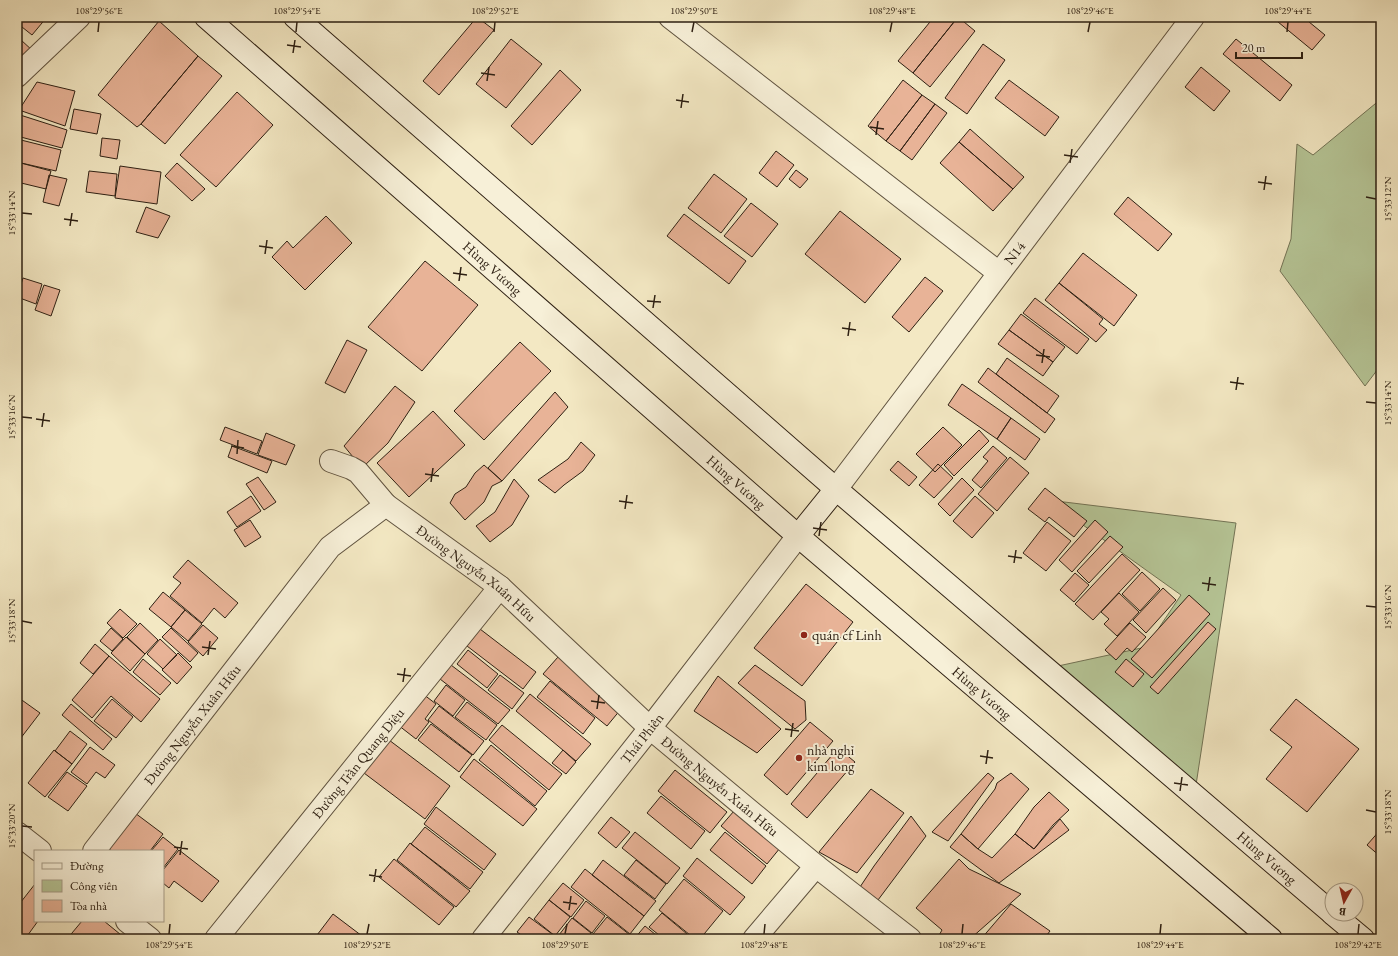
<svg xmlns="http://www.w3.org/2000/svg" width="1398" height="956" font-family="'EB Garamond',serif">
  <style>
    .green { fill: #b6c697; stroke: #727355 }
    .building { fill: #e8b397; stroke: #2e2013 }
    .lines { fill: none; stroke-linecap: round; stroke-linejoin: round }
    .street-casing { stroke: #5f523f; stroke-width: 24 }
    .secondary-casing { stroke: #2e2013; stroke-width: 24 }
    .street { stroke: #f7f0d8; stroke-width: 22 }
    .secondary { stroke: #f7f0d8; stroke-width: 22 }
    .ticks { fill: none; stroke: #2e2013; stroke-width: 1.5 }
    .poi-dot { fill: #8f2418; stroke: #f7f0d8; stroke-width: 1.5 }
    .labels { text-anchor: middle; dominant-baseline: central; stroke-width: 4; stroke-linejoin: round; paint-order: stroke }
    .street-label { font-size: 14px; fill: #2e2013; stroke: #f7f0d8 }
    .poi-label { font-size: 14px; fill: #2e2013; stroke: #f7f0d8; text-anchor: start }
    .neatline { fill: none; stroke: #2e2013; stroke-width: 1.5 }
    .ticks-label { font-size: 10px; text-anchor: middle; fill: #2e2013 }
  </style>
  <rect width="100%" height="100%" fill="#f3e8c3"/>
  <filter id="stains"><feTurbulence type="fractalNoise" baseFrequency=".005" numOctaves="4"/><feColorMatrix values="0 0 0 0 .2 0 0 0 0 .09 0 0 0 0 .02 0 0 0 .5 -.17"/></filter>
  <radialGradient id="worn" r=".72"><stop offset=".6" stop-color="#630" stop-opacity="0"/><stop offset="1" stop-color="#630" stop-opacity=".3"/></radialGradient>
  <path class="green" d="M1381,99V365L1365,386L1280,271L1291,239L1297,144L1313,155Z
    M1048,500L1236,523L1196,785L1058,666L1146,647L1181,595Z"/>
  <path class="building" d="M17,17H47L32,35L17,23Z
    M477,17L494,30L439,95L423,81Z
    M934,17H958L913,73L898,61Z
    M958,17L975,31L930,87L913,73Z
    M1272,17H1303L1325,35L1312,50Z
    M159,21L198,56L141,124L137,127L98,95Z
    M511,39L542,64L506,108L476,84Z
    M1236,39L1292,85L1280,101L1223,54Z
    M21,40L33,51L17,64V44Z
    M983,44L1005,60L967,114L945,98Z
    M198,56L222,76L165,144L141,124Z
    M1201,67L1230,91L1214,111L1185,87Z
    M560,70L581,90L532,145L511,126Z
    M903,80L922,95L886,141L868,126Z
    M1009,80L1059,117L1045,136L995,98Z
    M37,82L75,91L65,126L19,110Z
    M237,92L273,125L216,187L180,155Z
    M922,95L935,104L900,151L886,141Z
    M935,104L947,113L912,160L900,151Z
    M74,109L101,114L97,134L70,129Z
    M17,114L67,130L62,148L17,136Z
    M970,129L1024,177L1013,189L959,142Z
    M102,138L120,140L117,159L100,156Z
    M17,139L61,150L56,171L17,162Z
    M959,142L1013,189L993,211L940,163Z
    M776,151L794,165L777,187L759,173Z
    M17,162L51,171L46,189L17,182Z
    M177,163L205,189L192,201L165,176Z
    M120,166L161,172L157,204L115,198Z
    M796,170L808,179L800,188L789,179Z
    M89,171L117,174L115,196L86,192Z
    M714,174L747,199L721,233L688,208Z
    M49,175L67,179L59,206L43,202Z
    M1128,197L1172,234L1158,251L1114,214Z
    M751,203L778,224L752,257L724,236Z
    M146,207L170,216L158,238L136,232Z
    M840,211L901,259L865,303L805,254Z
    M684,214L746,261L729,284L667,236Z
    M326,216L352,243L305,290L272,257L287,241L293,248Z
    M1083,253L1137,295L1114,326L1059,283Z
    M425,261L478,305L422,371L368,327Z
    M925,277L943,291L909,332L892,317Z
    M23,278L42,284L36,304L17,297Z
    M1059,283L1103,319L1099,324L1107,330L1096,342L1045,300Z
    M44,285L60,290L51,316L35,310Z
    M1035,298L1089,339L1077,354L1023,313Z
    M1021,314L1065,347L1053,362L1009,330Z
    M1009,330L1053,362L1043,376L998,344Z
    M347,340L367,350L345,393L325,383Z
    M520,342L551,371L484,440L454,411Z
    M1007,358L1059,396L1047,413L996,374Z
    M988,368L1055,419L1045,433L978,382Z
    M962,384L1011,418L997,439L948,405Z
    M395,386L415,402L388,443L362,468L344,446Z
    M555,392L568,407L502,481L488,468Z
    M433,411L465,445L409,497L377,463Z
    M1011,418L1040,439L1025,460L997,439Z
    M225,427L262,441L257,454L220,440Z
    M943,427L962,445L935,472L916,454Z
    M979,430L989,441L954,476L944,465Z
    M266,433L295,445L286,465L258,455Z
    M581,442L595,455L583,471L564,485L555,493L538,480L568,459Z
    M232,446L272,461L267,473L228,457Z
    M993,446L1007,458L981,488L972,480L988,461L983,457Z
    M1010,457L1029,473L997,511L978,494Z
    M898,461L917,477L909,486L890,470Z
    M938,464L953,478L934,498L919,485Z
    M484,465L502,481L492,486L484,502L465,520L450,503L455,494L466,487L475,473Z
    M258,477L276,502L264,510L246,484Z
    M962,478L974,490L950,516L938,504Z
    M514,479L529,496L512,525L490,542L476,526L495,512Z
    M1045,488L1087,521L1074,537L1049,517L1045,522L1028,509Z
    M251,496L261,511L237,527L227,512Z
    M975,496L994,513L972,538L953,521Z
    M250,520L261,537L245,547L234,530Z
    M1095,520L1108,532L1072,572L1059,560Z
    M1047,522L1071,541L1046,571L1023,553Z
    M1110,536L1123,547L1089,583L1077,571Z
    M1122,554L1140,570L1093,620L1075,604Z
    M188,560L238,603L225,618L214,608L202,623L170,596L181,583L173,577Z
    M1142,572L1160,589L1140,611L1122,594Z
    M1075,573L1089,585L1074,602L1060,590Z
    M806,584L853,622L802,686L754,648Z
    M1163,588L1176,600L1146,633L1133,620Z
    M163,592L185,610L171,627L149,609Z
    M1119,593L1139,612L1117,636L1104,624L1109,619L1101,612Z
    M1189,595L1210,614L1152,678L1131,659Z
    M120,609L137,624L123,638L107,623Z
    M185,610L202,624L188,641L171,627Z
    M1208,622L1216,629L1158,694L1150,687Z
    M140,623L158,640L145,654L127,637Z
    M1130,623L1146,637L1132,652L1127,648L1116,660L1105,650Z
    M203,625L218,638L203,656L188,642Z
    M111,628L123,639L112,651L100,641Z
    M171,628L198,653L190,662L162,637Z
    M480,629L536,672L523,689L467,646Z
    M126,637L145,654L130,671L111,653Z
    M160,639L177,655L163,669L147,654Z
    M95,644L109,656L93,674L80,663Z
    M468,650L498,674L487,688L457,664Z
    M178,653L192,667L177,684L162,670Z
    M109,656L160,699L141,722L111,696L92,718L72,700Z
    M558,657L621,709L607,726L543,674Z
    M143,659L171,683L160,695L133,672Z
    M1126,659L1144,674L1133,687L1115,672Z
    M451,665L510,710L498,724L440,679Z
    M755,665L805,701L806,720L795,729L738,683Z
    M500,675L524,693L512,709L488,690Z
    M718,676L781,729L757,753L694,711Z
    M550,681L595,718L583,734L537,697Z
    M446,685L465,700L453,716L434,701Z
    M423,694L436,704L425,719L429,722L416,739L398,725Z
    M530,694L591,744L576,761L516,711Z
    M19,698L40,713L17,743V701Z
    M112,699L133,717L116,738L94,721Z
    M1296,699L1359,749L1307,812L1266,779L1292,747L1270,730Z
    M467,702L497,725L486,740L455,717Z
    M71,704L112,739L103,750L62,715Z
    M439,706L484,741L473,755L428,720Z
    M810,722L833,741L787,795L764,775Z
    M431,724L472,755L459,772L418,740Z
    M502,725L562,774L549,790L489,740Z
    M70,731L87,744L72,764L55,751Z
    M389,740L450,786L425,819L364,773Z
    M491,745L547,791L535,806L479,760Z
    M90,747L115,765L105,778L96,772L87,784L71,772Z
    M838,748L855,762L807,818L791,804Z
    M54,750L72,764L45,797L28,783Z
    M563,750L576,762L566,774L552,763Z
    M474,759L537,809L523,826L460,777Z
    M675,770L727,812L710,833L658,791Z
    M67,772L87,786L68,811L48,797Z
    M988,773L994,778L948,841L932,832Z
    M1011,773L1029,789L978,849L961,834L995,789L997,783Z
    M871,789L904,813L857,873L819,852Z
    M1049,792L1069,810L1053,825L1034,849L1015,834L1034,807Z
    M661,796L705,831L691,849L647,813Z
    M436,807L496,854L484,870L424,824Z
    M131,810L163,834L150,851H112L104,845Z
    M734,811L780,848L767,864L721,826Z
    M911,816L926,836L878,900L860,887L874,866Z
    M611,817L630,832L616,848L598,833Z
    M1060,819L1069,830L999,883L950,847L961,834L978,849L992,858L1015,834L1034,849Z
    M425,827L483,872L470,889L411,844Z
    M1381,829V857L1367,845Z
    M635,832L680,868L667,884L622,848Z
    M725,832L766,866L752,884L710,850Z
    M163,837L178,849L163,868V851H151Z
    M410,843L470,891L456,907L397,860Z
    M179,850L219,881L202,902L174,881L169,888L163,883V870Z
    M697,858L745,897L730,915L683,876Z
    M394,859L454,907L439,925L379,877Z
    M959,859L969,869L1021,894L970,939H937L942,930L916,908Z
    M603,860L656,901L644,916L592,875Z
    M636,860L666,884L655,899L624,875Z
    M585,869L644,916L630,934L571,887Z
    M684,879L723,911L700,939H695L659,910Z
    M563,883L584,900L571,917L549,900Z
    M35,884V921H38L25,939H17V907Z
    M549,900L570,917L555,936L534,919Z
    M586,901L605,916L592,933L573,918Z
    M1011,904L1050,931L1044,939H981Z
    M662,913L693,939H664L649,927Z
    M333,914L366,939H314Z
    M529,917L559,939H527L517,932Z
    M607,917L630,935L626,939H600L593,934Z
    M572,918L591,933L586,939H564L559,935Z
    M82,921H104L126,939H67Z
    M645,926L661,939H634Z"/>
  <g class="lines">
    <g class="street-casing">
      <g id="street">
        <path d="M670,17L999,273"/>
        <path d="M17,76L79,17"/>
        <path d="M331,461L351,468L358,472L386,505"/>
        <path id="s1" d="M836,489L1193,17"/>
        <path d="M17,833L40,851"/>
        <path id="s2" d="M94,851L330,547L386,505L500,587L650,728L816,866L910,939"/>
        <path d="M127,921L150,939"/>
        <path id="s3" d="M216,939L500,587"/>
        <path id="s4" d="M483,939L650,728L798,536"/>
        <path d="M754,939L816,866"/>
      </g>
    </g>
    <g class="secondary-casing">
      <g id="secondary">
        <path id="s5" d="M206,17L798,536L1271,939"/>
        <path id="s6" d="M295,17L836,489L1332,913"/>
        <path d="M798,536L836,489"/>
        <path d="M1333,914L1363,939"/>
      </g>
    </g>
    <use href="#street" class="street"/>
    <use href="#secondary" class="secondary"/>
  </g>
  <path class="ticks" d="M98,32L99,22M296,32L297,22M494,32L495,22M692,32L694,22M890,32L892,22M1088,32L1090,22M1287,32L1288,22M287,45L301,47M293,53L295,40M481,73L495,75M487,81L489,67M676,100L689,102M681,108L683,94M870,127L884,129M876,135L878,121M1064,155L1078,157M1070,163L1072,149M1258,182L1272,184M1264,190L1266,176M1366,197L1376,199M22,213L32,214M64,219L78,221M70,226L72,213M259,246L273,248M265,254L267,240M453,273L467,275M459,281L461,267M647,301L661,302M653,308L655,295M842,328L856,330M848,336L850,322M1036,355L1050,357M1042,363L1044,349M1230,382L1244,384M1236,390L1238,377M1366,402L1376,403M22,417L32,418M36,419L50,421M42,427L44,413M231,446L244,448M237,454L238,440M425,474L439,476M431,482L433,468M619,501L633,503M625,509L627,495M813,528L827,530M819,536L821,522M1008,556L1022,558M1014,563L1016,550M1202,583L1216,585M1208,591L1210,577M1366,606L1376,607M22,621L32,623M202,647L216,649M208,655L210,641M397,674L411,676M403,682L405,668M591,701L605,703M597,709L599,695M785,729L799,731M791,737L793,723M980,756L993,758M986,764L988,750M1174,783L1188,785M1180,791L1182,777M1366,810L1376,812M22,826L32,827M174,847L188,849M180,855L182,841M369,875L382,877M374,882L376,869M563,902L577,904M569,910L571,896M169,934L170,924M367,934L369,924M565,934L567,924M764,934L765,924M962,934L963,924M1160,934L1161,924M1358,934L1359,924"/>
  <g class="poi-dot">
    <circle cx="804" cy="635" r="4"/>
    <circle cx="799" cy="758" r="4"/>
  </g>
  <g class="labels">
    <g class="street-label">
      <text stroke="none"><textPath href="#s1" startOffset="296">N14</textPath></text>
      <text stroke="none"><textPath href="#s5" startOffset="381">Hùng Vương</textPath></text>
      <text stroke="none"><textPath href="#s5" startOffset="705">Hùng Vương</textPath></text>
      <text stroke="none"><textPath href="#s2" startOffset="568">Đường Nguyễn Xuân Hữu</textPath></text>
      <text stroke="none"><textPath href="#s5" startOffset="1029">Hùng Vương</textPath></text>
      <text stroke="none"><textPath href="#s2" startOffset="160">Đường Nguyễn Xuân Hữu</textPath></text>
      <text stroke="none"><textPath href="#s4" startOffset="256">Thái Phiên</textPath></text>
      <text stroke="none"><textPath href="#s3" startOffset="226">Đường Trần Quang Diệu</textPath></text>
      <text stroke="none"><textPath href="#s2" startOffset="892">Đường Nguyễn Xuân Hữu</textPath></text>
      <text stroke="none"><textPath href="#s6" startOffset="1285">Hùng Vương</textPath></text>
    </g>
    <g class="poi-label">
      <text x="812" y="635">quán cf Linh</text>
      <text x="807" y="750">nhà nghỉ<tspan x="807" dy="16">kim long</tspan></text>
    </g>
  </g>
  <rect width="1398" height="956" fill="none" stroke="#f3e8c3" stroke-width="44"/>
  <rect x="34" y="850" width="130" height="72" fill="#f7f0d8" stroke="#a79d89"/>
  <rect x="42" y="863" width="20" height="6" fill="#f7f0d8" stroke="#a79d89"/>
  <text x="70" y="870" font-size="12" fill="#2e2013">Đường</text>
  <rect x="42" y="880" width="20" height="12" fill="#b6c697" stroke="#a79d89"/>
  <text x="70" y="890" font-size="12" fill="#2e2013">Công viên</text>
  <rect x="42" y="900" width="20" height="12" fill="#e8b397" stroke="#a79d89"/>
  <text x="70" y="910" font-size="12" fill="#2e2013">Tòa nhà</text>
  <g transform="translate(1344 902) rotate(188)"><circle r="19" fill="#f7f0d8" stroke="#a79d89"/>
  <path d="M0-3L7 15L0 10L-7 15Z" fill="#8f2418"/>
  <text y="-6" font-size="11" font-weight="bold" text-anchor="middle" fill="#2e2013">B</text>
  </g>
  <path d="M1236 52v6h66v-6" fill="none" stroke="#2e2013" stroke-width="2"/>
  <text x="1242" y="52" font-size="12" fill="#2e2013" stroke="#f7f0d8" stroke-width="3" paint-order="stroke">20 m</text>
  <rect x="22" y="22" width="1354" height="912" class="neatline"/>
  <g class="ticks-label">
    <text x="99" y="14">108°29'56"E</text>
    <text x="297" y="14">108°29'54"E</text>
    <text x="495" y="14">108°29'52"E</text>
    <text x="694" y="14">108°29'50"E</text>
    <text x="892" y="14">108°29'48"E</text>
    <text x="1090" y="14">108°29'46"E</text>
    <text x="1288" y="14">108°29'44"E</text>
    <text transform="translate(1387 199) rotate(-90)" y="4">15°33'12"N</text>
    <text transform="translate(11 213) rotate(-90)" y="4">15°33'14"N</text>
    <text transform="translate(1387 403) rotate(-90)" y="4">15°33'14"N</text>
    <text transform="translate(11 417) rotate(-90)" y="4">15°33'16"N</text>
    <text transform="translate(1387 607) rotate(-90)" y="4">15°33'16"N</text>
    <text transform="translate(11 621) rotate(-90)" y="4">15°33'18"N</text>
    <text transform="translate(1387 812) rotate(-90)" y="4">15°33'18"N</text>
    <text transform="translate(11 826) rotate(-90)" y="4">15°33'20"N</text>
    <text x="169" y="948">108°29'54"E</text>
    <text x="367" y="948">108°29'52"E</text>
    <text x="565" y="948">108°29'50"E</text>
    <text x="764" y="948">108°29'48"E</text>
    <text x="962" y="948">108°29'46"E</text>
    <text x="1160" y="948">108°29'44"E</text>
    <text x="1358" y="948">108°29'42"E</text>
  </g>
  <rect width="100%" height="100%" filter="url(#stains)"/>
  <rect width="100%" height="100%" fill="url(#worn)"/>
</svg>
